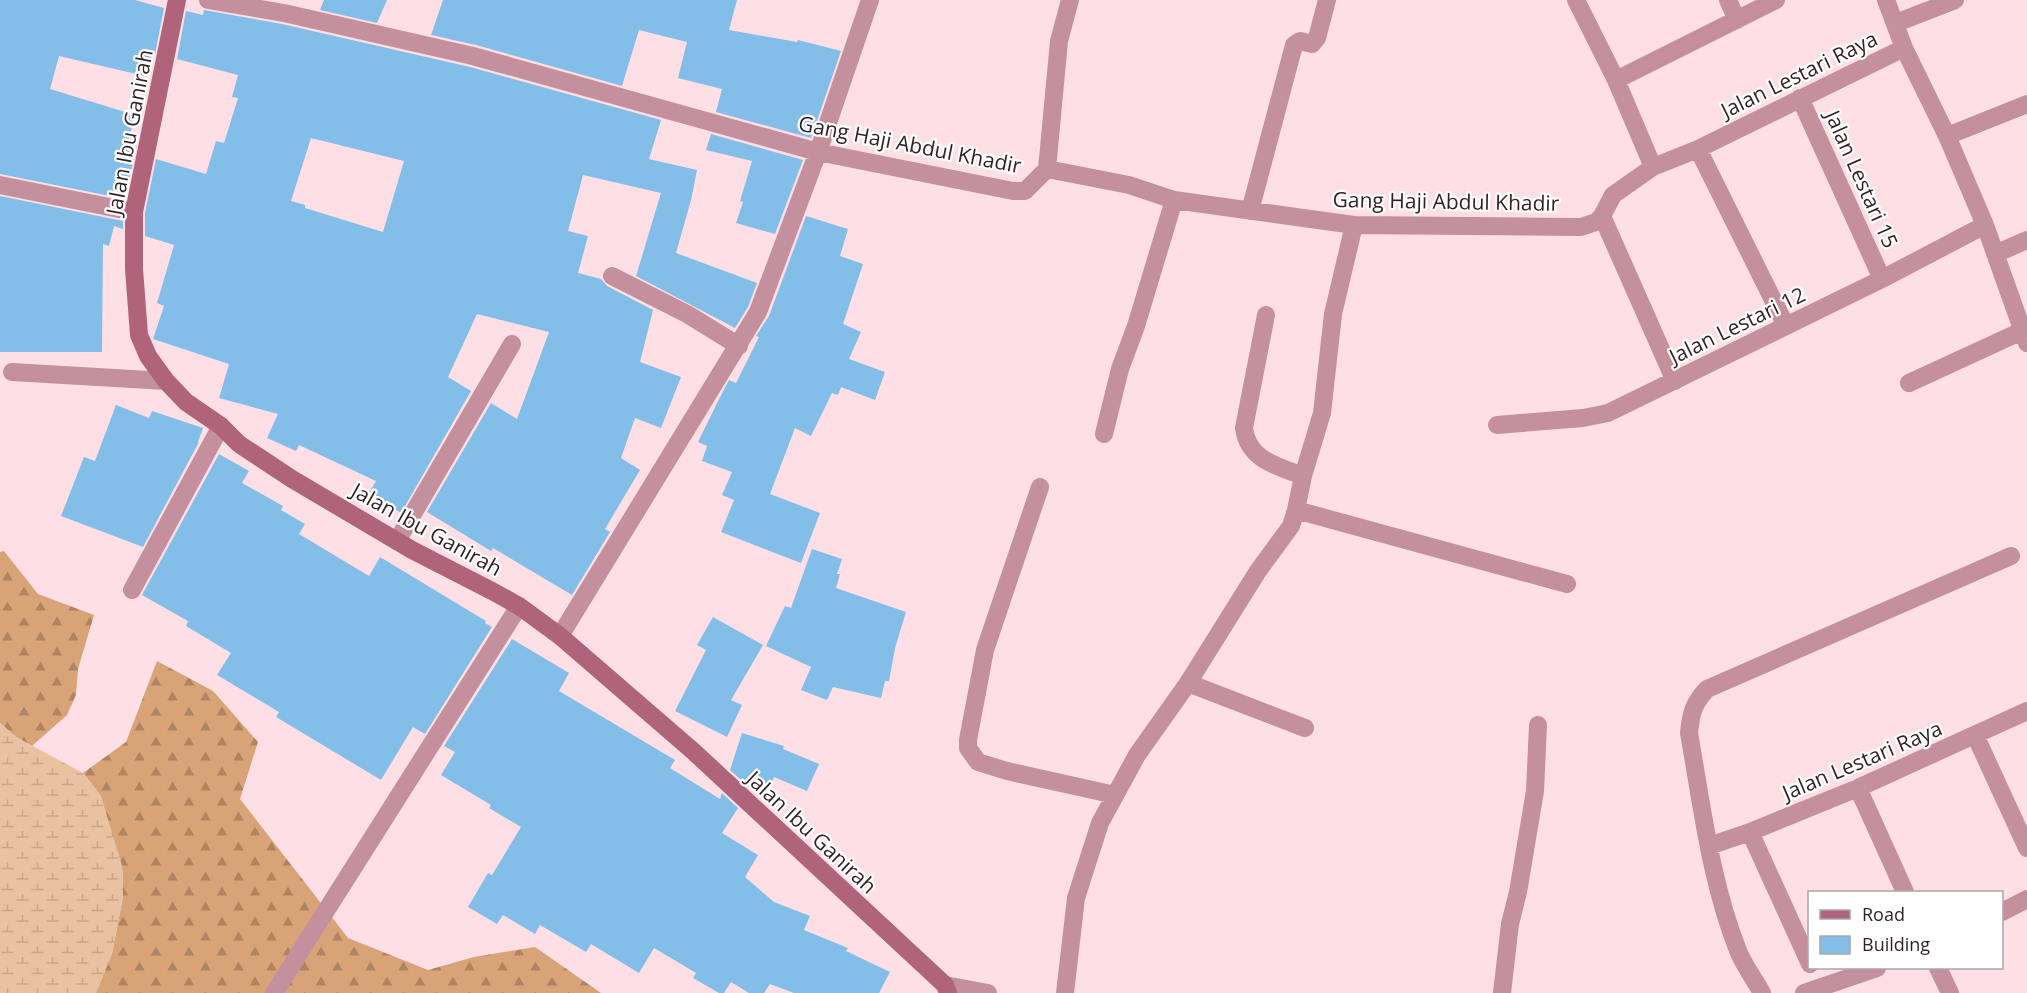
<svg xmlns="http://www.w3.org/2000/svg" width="2027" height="993" font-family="'Open Sans',sans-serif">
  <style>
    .forest { fill: url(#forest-firs) }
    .wetland { fill: url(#wetland-marsh) }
    .building { fill: #83bee9; fill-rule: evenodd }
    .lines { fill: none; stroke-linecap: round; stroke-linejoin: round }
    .street { stroke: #c5909e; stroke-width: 18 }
    .secondary { stroke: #af647b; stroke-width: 18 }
    .labels { text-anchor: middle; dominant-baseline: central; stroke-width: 4.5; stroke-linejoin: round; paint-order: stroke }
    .street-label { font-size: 21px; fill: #311f24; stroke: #fff }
  </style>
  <defs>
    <pattern id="forest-firs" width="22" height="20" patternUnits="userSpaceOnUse" patternTransform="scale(1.5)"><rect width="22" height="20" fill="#d8a376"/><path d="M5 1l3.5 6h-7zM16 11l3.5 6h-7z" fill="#b08461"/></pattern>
    <pattern id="wetland-marsh" width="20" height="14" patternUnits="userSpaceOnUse" patternTransform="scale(1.5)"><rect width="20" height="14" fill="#ebc2a1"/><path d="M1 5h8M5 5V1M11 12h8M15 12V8" fill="none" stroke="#caa68a"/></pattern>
  </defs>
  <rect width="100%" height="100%" fill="#fedfe6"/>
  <path class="forest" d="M4,551L38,594L94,615L78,669L76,695L67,715L32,746L16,737L0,723V552Z
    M157,661L213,691L258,742L240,799L348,938L428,970L474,957L535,947L601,993H96L112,953L123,897L101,796L83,773L126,742Z"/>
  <path class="wetland" d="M0,723L16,737L83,773L101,796L123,869V897L112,953L96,993H0Z"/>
  <path class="building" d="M0,0H135L164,8L155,54L152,53L145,76L59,56L50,89L135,115L126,150L135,153L125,199L0,174Z
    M324,0H387L377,23L320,10Z
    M443,0H737L729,30L797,42L798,40L841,51L811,138L716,112L722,89L678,78L687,42L639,30L622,86L476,45L431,35Z
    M204,10L282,24L470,67L661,120L649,159L697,170L691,200L676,253L757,283L748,307L735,328L636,276L661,193L583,175L568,231L588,236L578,273L601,279L607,286L653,310L640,362L681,377L661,428L635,418L621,458L640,470L605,529L610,532L572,595L493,548L491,551L427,512L491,403L517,419L549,332L477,314L448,377L471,391L401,513L369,493L376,481L299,445L296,451L267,438L278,414L219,398L229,364L153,339L164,306L157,303L174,245L145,236V213L156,159L206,174L216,141L224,143L238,98L232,97L238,75L177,59L186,11L203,15ZM311,138L404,161L383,232L305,208V205L291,201Z
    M711,134L803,160L775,234L736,223L743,202L740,201L752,161L706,150Z
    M0,196L123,221V229L114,226L109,246L103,244L102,352H0Z
    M806,216L848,229L840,256L863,264L843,324L861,332L849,359L885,372L875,400L841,387L838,395L832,393L811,436L795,428L770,494L820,513L801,563L721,532L734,500L722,495L732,472L702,461L707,446L698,442L722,393L729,380L736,383L759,337L756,336L769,316Z
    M116,405L149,418L152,411L203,428L198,442H199L143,547L61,516L84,457L95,461Z
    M219,454L249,471L242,483L283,506L281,510L305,524L299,534L369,576L380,557L486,621L485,623L492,627L425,734L413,727L381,780L276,717L279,712L217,675L231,653L186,626L188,621L142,595Z
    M812,549L842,559L837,574H840L836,588L906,612L895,648L889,681H885L881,698L833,687L827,700L801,690L811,667L766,646L785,606L791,608Z
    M713,617L763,645L731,700L742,705L727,737L675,711L706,650L697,645Z
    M512,639L569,673L559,691L675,760L670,768L720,799L722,793L738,808L722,833L758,855L745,877L774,902L810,916L804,930L848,948L846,951L890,972L879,993H794L770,984L764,993H749L731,982L724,993H719L693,978L696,973L654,948L639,973L591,944L586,952L540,925L535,934L503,915L497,924L468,907L488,873L492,875L521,827L489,808L491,805L441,775L455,752L444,746Z
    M742,733L784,746L783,749L819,764L807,791L774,777L769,790L752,784L750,788L730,770Z"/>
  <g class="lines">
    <path class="street" d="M208,0L284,13L473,56L818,152L1013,191H1025L1047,169L1129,185L1174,200L1354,225L1581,227L1596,222L1602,216L1613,195L1653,167L1698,149L1904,48
      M1576,0L1616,80L1653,167
      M1728,0L1737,20
      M1886,0L1904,48L1947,136L1985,225L2027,343
      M1896,23L1955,0
      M1616,80L1776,0
      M1800,98L1882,279
      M1947,136L2027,104
      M1698,149L1786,326
      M1047,169L1059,41L1070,0
      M0,185L134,212
      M1250,211L1294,45L1300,41L1312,44L1317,38L1327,0
      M1602,216L1675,381
      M1995,254L2027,240
      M612,276L687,314L739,346
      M1266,315L1244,428C1248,460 1277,466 1303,476
      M12,372L166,381
      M1909,383L2022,331
      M1497,425L1583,418L1608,413L1882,279L1985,225
      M1104,434L1120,369L1136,326L1174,200
      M1040,487L985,650L968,740V748L978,762L1007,771L1115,795
      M1296,510L1567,584
      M397,541L512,344
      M132,590L221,426
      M560,636L758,312L818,152L870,0
      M1188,683L1305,728
      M1975,735L2027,848
      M1858,788L1905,892
      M1750,832L1810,964
      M1709,846L1750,832L1858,788L2027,711
      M2002,912L2027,899
      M1938,968L1950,993
      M945,985L988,993
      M274,993L519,606
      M1065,993L1076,898L1100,823L1137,755L1188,683L1258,571L1291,526L1296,510L1303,476L1322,413L1333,314L1354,225
      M1502,993L1510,924L1518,892L1535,791L1538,725
      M1762,993C1755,980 1745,967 1739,953C1711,884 1702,806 1689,733C1691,713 1693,704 1707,689L2011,556
      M1804,993L1877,968"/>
    <path class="secondary" d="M177,0L134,212V269L139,335L148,356L166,381L186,402L221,426L239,444L292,479L412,550L492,591L519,606L560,636L693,751L945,985L948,993"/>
  </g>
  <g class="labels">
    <g class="street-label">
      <text transform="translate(1799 74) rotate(-26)">Jalan Lestari Raya</text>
      <text transform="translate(129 132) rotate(-79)">Jalan Ibu Ganirah</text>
      <text transform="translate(910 144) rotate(11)">Gang Haji Abdul Khadir</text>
      <text transform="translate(1862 179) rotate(66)">Jalan Lestari 15</text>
      <text transform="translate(1446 201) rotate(1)">Gang Haji Abdul Khadir</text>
      <text transform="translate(1737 325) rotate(-26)">Jalan Lestari 12</text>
      <text transform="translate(427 529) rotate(29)">Jalan Ibu Ganirah</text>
      <text transform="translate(1862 760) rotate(-23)">Jalan Lestari Raya</text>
      <text transform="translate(812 832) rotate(43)">Jalan Ibu Ganirah</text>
    </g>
  </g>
  <rect x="1808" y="891" width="195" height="78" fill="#ffffff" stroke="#ada5a7" stroke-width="1.5"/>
  <rect x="1820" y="910" width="30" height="9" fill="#af647b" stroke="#ada5a7" stroke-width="1.5"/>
  <text x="1862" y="921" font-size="18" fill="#311f24">Road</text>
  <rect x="1820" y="936" width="30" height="18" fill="#83bee9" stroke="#ada5a7" stroke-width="1.5"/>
  <text x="1862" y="951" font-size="18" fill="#311f24">Building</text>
</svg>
